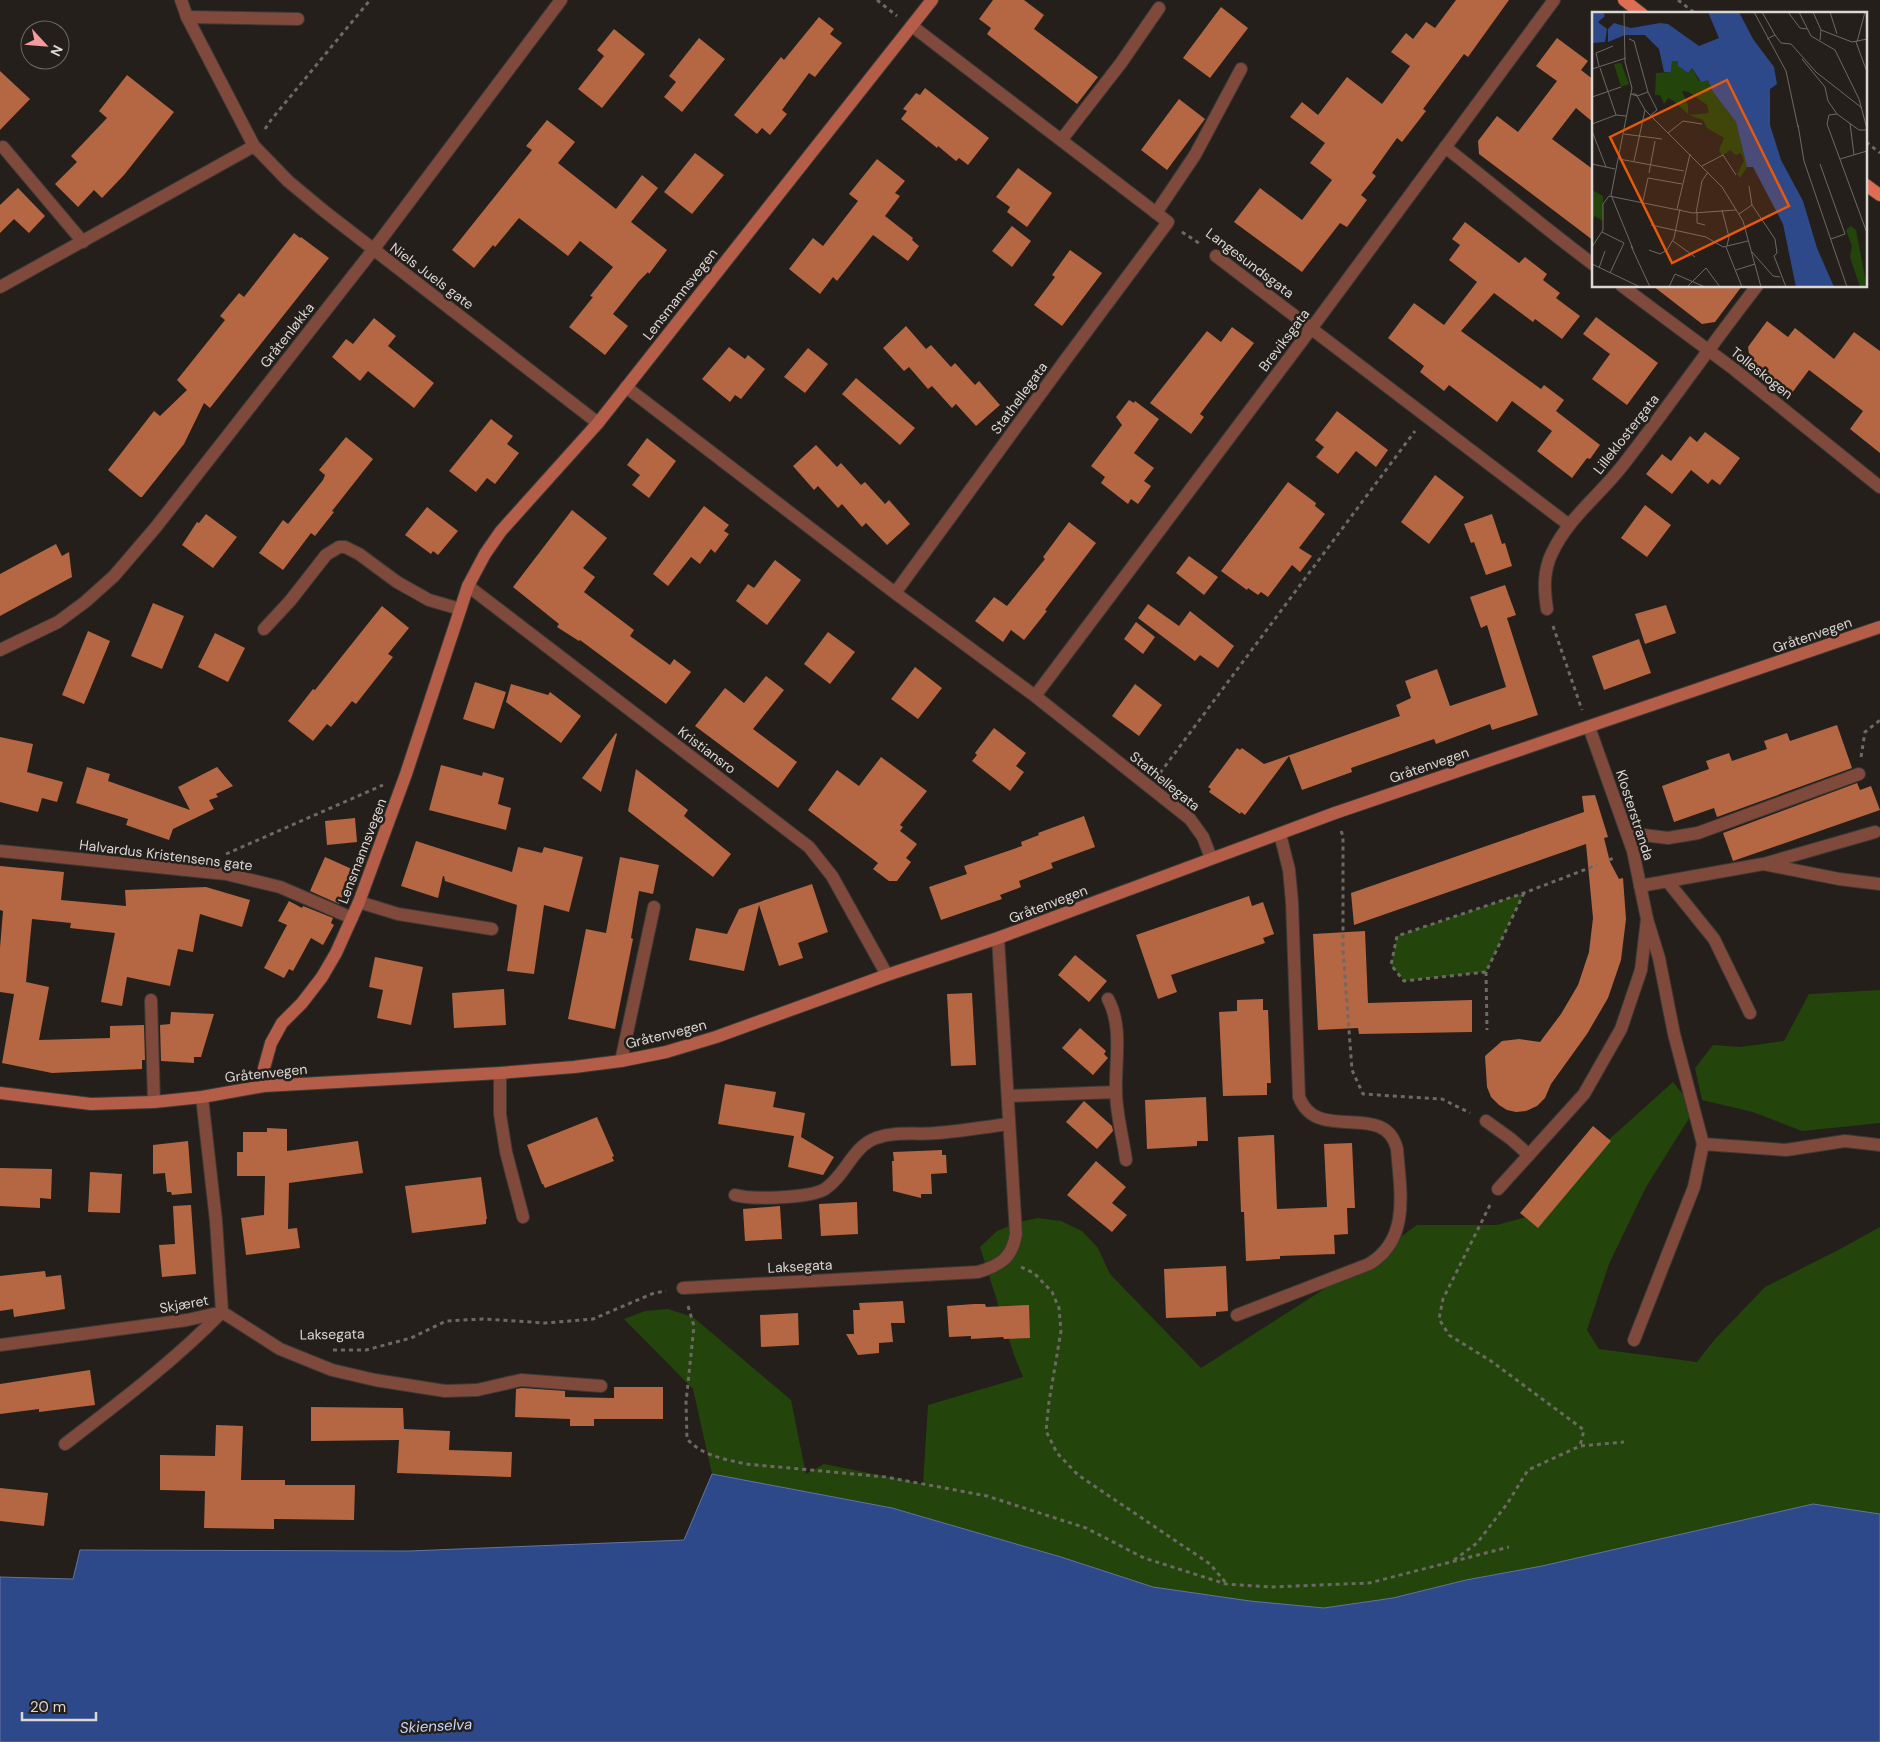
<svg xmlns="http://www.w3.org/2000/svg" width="1880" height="1742" font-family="'DM Sans',sans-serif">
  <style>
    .green { fill: #23440a }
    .water { fill: #2e498a; stroke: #6274a0 }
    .building { fill: #b56743 }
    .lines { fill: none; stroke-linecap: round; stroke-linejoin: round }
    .lane-casing { stroke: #3d3935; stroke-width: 14 }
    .street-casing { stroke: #3d3935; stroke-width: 14 }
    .secondary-casing { stroke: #3d3935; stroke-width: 14 }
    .primary-casing { stroke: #3d3935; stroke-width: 14 }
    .path { stroke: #6d6965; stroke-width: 3; stroke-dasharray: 4 4; stroke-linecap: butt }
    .lane { stroke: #7f493c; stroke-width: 12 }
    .street { stroke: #7f493c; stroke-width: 12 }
    .secondary { stroke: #b45e4a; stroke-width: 12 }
    .primary { stroke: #de6d54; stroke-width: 12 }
    .labels { text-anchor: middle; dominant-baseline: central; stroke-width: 5; stroke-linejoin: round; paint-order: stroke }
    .street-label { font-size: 14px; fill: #dad7d4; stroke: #241f1b }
    .water-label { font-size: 15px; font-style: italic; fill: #c4d7fd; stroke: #241f1b }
    .inset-road { fill: none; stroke: #6d6965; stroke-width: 1 }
    .view { fill: #e8590c; fill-opacity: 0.15; stroke: #e8590c; stroke-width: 2.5 }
    .inset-edge { fill: none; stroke: #dad7d4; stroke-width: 2.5 }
  </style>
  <rect width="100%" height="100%" fill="#241f1b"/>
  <path class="green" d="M1524,893L1486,972L1404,981L1391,965L1397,936Z
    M1880,990V1123L1802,1131L1753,1112L1702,1100L1695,1068L1713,1045L1740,1047L1784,1041L1809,994Z
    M1673,1082L1695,1109L1646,1187L1609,1264L1587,1330L1599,1349L1697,1362L1715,1339L1765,1287L1842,1248L1880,1227V1514L1813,1504L1542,1566L1466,1580L1393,1598L1324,1608L1250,1601L1153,1587L1061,1557L892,1508L712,1474L693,1389L624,1319L645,1311L668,1309L693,1317L791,1400L806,1474L824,1464L923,1484L928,1405L1023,1377L1014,1355L980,1247L997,1231L1019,1222L1038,1218L1061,1221L1082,1231L1098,1248L1110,1274L1201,1368L1363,1264L1417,1225H1497L1540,1213L1594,1153Z"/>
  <path class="water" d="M712,1474L892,1508L1061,1557L1153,1587L1250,1601L1324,1608L1393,1598L1466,1580L1542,1566L1813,1504L1880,1514V1742H0V1577L73,1579L80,1550L409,1551L684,1540Z"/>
  <path class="building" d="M993,0H1024L1044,15L1034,29L1098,77L1077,104L987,34L991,28L979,19Z
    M1456,0H1509L1468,57L1464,54L1423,109L1426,111L1402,142L1397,138L1372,173L1376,176L1361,195L1367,200L1347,227L1340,223L1302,272L1234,222L1260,188L1302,220L1332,180L1310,163L1325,143L1290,117L1302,102L1318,115L1347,77L1382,104L1410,66L1391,52L1406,33L1413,39L1426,22L1435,28Z
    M1221,7L1248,28L1210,78L1183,58Z
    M819,17L834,29L830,34L842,43L815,77L809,73L782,110L787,114L770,135L762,128L757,134L734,115L781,57L784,60Z
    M614,29L645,54L602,108L578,89L604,56L597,50Z
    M699,38L725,59L682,112L664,97L676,82L669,76Z
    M1557,38L1588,61L1581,70L1594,80V123L1576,108L1552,139L1594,170V241L1479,154L1478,141L1497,116L1518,132L1557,81L1536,66Z
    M0,71L30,99L0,130Z
    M127,75L174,112L124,175L102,198L94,190L78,207L55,184L77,162L71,156L107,118L99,111Z
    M925,88L989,138L968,165L959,158L956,161L938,146L937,148L901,119L907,111L903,109L916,93L920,95Z
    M1179,99L1205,119L1167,170L1141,150Z
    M547,120L575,142L558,163L616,209L642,175L658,188L631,222L667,250L649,274L648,272L639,281L613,314L628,326L605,355L569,327L593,297L590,296L613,267L580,241L568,256L519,218L495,247L493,245L474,268L452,250L532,150L526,146Z
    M695,153L724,175L692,214L664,192Z
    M877,159L905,181L895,193L900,196L885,216L913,238L912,240L919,246L908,261L873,235L837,281L833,277L820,294L789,269L813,238L823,246L858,201L849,194Z
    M1018,168L1052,193L1027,227L1007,212L1010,207L996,197Z
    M18,188L45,216L29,233L14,219L0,233V205Z
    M1465,222L1519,263L1525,257L1547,274L1543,280L1560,293L1556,298L1580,316L1562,339L1535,319L1533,322L1494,293L1461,331L1541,389L1544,385L1564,400L1556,411L1600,445L1590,459L1587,458L1572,478L1537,451L1552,431L1512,401L1497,422L1449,385L1444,391L1420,372L1424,366L1388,338L1414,303L1444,325L1477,282L1449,260L1460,245L1452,239Z
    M1012,226L1031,241L1012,267L992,251Z
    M294,233L300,238L301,237L329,258L210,408L204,403L184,444L142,497H140L108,470L154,411L160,416L187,390L177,380L225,320L220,316L239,293L244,297Z
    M1070,250L1102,273L1062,326L1034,305L1055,277L1052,275Z
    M1653,286H1742L1715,322L1702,324Z
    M1596,317L1658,363L1627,405L1592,379L1610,354L1583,334Z
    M374,318L396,336L388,346L434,383L414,408L368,371L360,381L332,357L346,339L353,344Z
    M1767,321L1788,337L1795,328L1834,359L1854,332L1880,351V453L1850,429L1863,411L1809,370L1792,393L1750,361L1748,347Z
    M906,326L926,349L931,345L951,367L955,363L975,385L979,381L1000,405L976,426L956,404L952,408L932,386L928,389L909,367L904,371L883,348Z
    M1232,327L1254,343L1200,414L1204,417L1191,434L1150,403L1207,331L1221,342Z
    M729,347L745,359L748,355L765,369L741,399L735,395L730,402L702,379Z
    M808,348L828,364L805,393L784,377Z
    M856,378L915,428L900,445L842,394Z
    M1129,400L1134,403L1135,401L1159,419L1134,453L1154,468L1144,481L1151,486L1138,504L1131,499L1128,504L1101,483L1105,477L1091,466L1122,425L1116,417Z
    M1337,411L1388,450L1376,467L1356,451L1338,474L1316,457L1324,447L1315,440Z
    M491,419L513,436L507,444L519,453L495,484L487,478L476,492L449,471Z
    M1705,432L1740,458L1720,485L1712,479L1708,484L1691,470L1672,494L1646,474L1662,454L1671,461L1690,436L1697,442Z
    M346,437L373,459L332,511L334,512L315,536L311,533L283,570L259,553L283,520L288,524L323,480L325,475L319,470Z
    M647,438L676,461L649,498L632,485L640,475L627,465Z
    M816,445L837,467L841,463L861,485L865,482L885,504L889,500L910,524L887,545L866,523L862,527L842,504L838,508L818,486L814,490L793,466Z
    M1435,475L1464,497L1429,544L1401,522Z
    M1288,482L1316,503L1315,506L1325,514L1299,548L1312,556L1300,572L1292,565L1268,597L1261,592L1258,595L1248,588L1247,590L1221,571Z
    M1645,505L1671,525L1647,557L1621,538Z
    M704,506L729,525L724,531L729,534L715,553L711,549L700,564L691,557L668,586L653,574Z
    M427,507L458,531L438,555L433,551L431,554L405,535Z
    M572,510L607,538L583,568L595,577L584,592L634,630L630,636L670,665L674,659L691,672L666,704L580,640L579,641L557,627L559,624L513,587Z
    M206,514L237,537L213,568L182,545L197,522L199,523Z
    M1492,514L1502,544L1505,543L1512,566L1486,575L1474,542L1471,543L1464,524Z
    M1069,522L1096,543L1045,610L1047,611L1024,640L1011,630L1003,642L975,621L994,597L1007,606L1045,559L1043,557Z
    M56,544L62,556L69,552L72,577L0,616V574Z
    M1189,556L1218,577L1204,595L1176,573Z
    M775,560L801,580L767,625L736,601L748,584L754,588Z
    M1505,585L1516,615L1507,618L1538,715L1492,730L1490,724L1436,744L1434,739L1351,768L1352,772L1302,790L1289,756L1245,815L1241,812L1240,814L1209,792L1211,789L1208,787L1237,748L1240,750L1242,748L1264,764L1400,716L1396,705L1411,698L1405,681L1437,669L1450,706L1506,687L1487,625L1481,628L1470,597Z
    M153,603L184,616L162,669L131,656Z
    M1148,604L1179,626L1190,611L1234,646L1218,668L1200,655L1195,661L1138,618Z
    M1666,605L1676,633L1645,644L1635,614Z
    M382,606L409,628L388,654L393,657L356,704L352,701L331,727L327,724L313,741L288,721L313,689L315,690Z
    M1136,622L1155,637L1143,654L1124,639Z
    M88,631L110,641L84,704L62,695Z
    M828,632L855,652L830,684L804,664Z
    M215,633L245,648L228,682L198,667Z
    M1639,639L1651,673L1604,690L1592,656Z
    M915,667L942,688L918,719L891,699Z
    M766,676L784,690L753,729L797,762L778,788L695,726L725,688L744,703Z
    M475,682L506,692L494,729L463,719Z
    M511,684L548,695L550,692L581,716L561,743L506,702Z
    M1135,684L1162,705L1139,736L1112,716Z
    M1837,725L1852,768L1717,817L1714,808L1674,822L1662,786L1709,769L1706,761L1729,753L1732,761L1767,749L1764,741L1787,733L1790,741Z
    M994,728L1026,753L1016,766L1024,772L1010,791L972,761L977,755L975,753Z
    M616,733L617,734L601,792L582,778Z
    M0,737L33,744L27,772L63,782L57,802L42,798L38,812L0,802Z
    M881,757L927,791L900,825L903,827L900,831L917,844L906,858L911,862L897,881H889L873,869L878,863L808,810L837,770L859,786Z
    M441,765L482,776L483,772L504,778L498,804L511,808L506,830L429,810Z
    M87,767L110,774L108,781L190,810L178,787L217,767L233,786L216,794L218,797L209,800L214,809L173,829L169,840L126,825L128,819L76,803Z
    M636,769L688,810L684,816L731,854L713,877L628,811Z
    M1857,783L1860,790L1871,786L1880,810L1733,861L1723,833Z
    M1595,795L1608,837L1604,838L1610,862L1619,879L1623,878L1626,919L1621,960L1608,998L1587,1034L1551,1084L1545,1098L1537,1106L1526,1111L1516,1112L1507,1110L1499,1105L1491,1097L1487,1087L1485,1056L1502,1041L1519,1039L1540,1042L1561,1014L1578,985L1589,952L1593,918L1586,844L1354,925L1351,893L1584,812L1582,796Z
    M1084,816L1095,847L1051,863L1053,868L1019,881L1021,887L1000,895L1002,899L941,920L929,887L967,874L964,866L1022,846L1021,842L1039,835L1038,833Z
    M355,818L357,842L327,845L325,821Z
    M416,841L512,872L518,847L542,853L544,847L583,857L569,912L544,905L534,974L507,971L517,905L445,881L444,876H443L438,898L401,886Z
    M325,857L354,870L339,904L310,891Z
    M620,857L659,865L653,894L639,891L631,938L633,939L615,1029L568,1019L586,929L606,933Z
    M0,866L64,872L61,900L126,906L125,890L206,887L250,900L242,927L200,914L193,952L178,949L170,986L127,977L122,1006L101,1002L115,933L70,928L71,923L32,919L26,982L49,987L39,1040L110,1038V1026L144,1025L145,1060H142V1069L52,1073L2,1063L14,994L0,992V948L3,911L0,910Z
    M812,884L828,932L798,943L803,958L779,966L759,905L744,971L689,960L696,928L727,934L739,909Z
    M1249,896L1252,906L1263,902L1274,934L1263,938L1265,943L1171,975L1177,992L1158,999L1136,935Z
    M289,901L302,908L303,906L333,918L331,923L334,925L323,945L311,938L293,971L289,969L284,978L264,968L287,925L278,921Z
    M1365,931L1368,1003L1472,1000V1032L1359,1034L1358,1028L1318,1030L1313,934Z
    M1075,955L1107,981L1089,1002L1058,975Z
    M375,957L423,967L411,1025L377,1018L383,990L369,987Z
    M504,989L506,1025L454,1028L452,993Z
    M972,993L976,1065L951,1066L947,994Z
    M1263,999V1010H1268L1271,1083H1267V1095L1223,1096L1219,1012L1237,1011V1000Z
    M171,1012L214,1014L201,1057H194V1063L161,1061L160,1025L170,1024Z
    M1080,1028L1106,1051L1104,1054L1108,1058L1093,1075L1062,1048Z
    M725,1084L776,1092L773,1107L805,1113L801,1137L834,1157L823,1175L788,1167L794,1136L718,1124Z
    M1206,1097L1208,1141H1197V1146L1147,1149L1145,1100Z
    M1084,1101L1112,1126L1113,1131L1097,1149L1066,1122Z
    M597,1117L614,1156L612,1157L614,1161L545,1188L543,1184H542L527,1145Z
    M1593,1126L1611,1141L1538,1228L1520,1213Z
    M267,1128L287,1129V1151L358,1141L363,1173L289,1183L288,1229L297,1228L300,1248L246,1255L241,1218L264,1215L265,1176H237V1152H243V1132H267Z
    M1274,1135L1277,1209L1327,1207L1324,1144L1352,1143L1355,1208H1347L1348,1234L1334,1235L1335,1254L1280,1256V1259L1246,1261L1244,1212H1241L1238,1137Z
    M188,1141L192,1193L172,1195L171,1192H167L165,1173L153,1174V1145Z
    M942,1150V1155H946L947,1173L931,1174L932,1194H921V1198L893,1191L892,1161H894L893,1152Z
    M1096,1161L1126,1187L1112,1203L1127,1215L1112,1232L1067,1195Z
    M0,1168L52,1169L51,1199L40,1198V1208L0,1206Z
    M90,1172L122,1174L120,1213L88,1212Z
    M481,1177L487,1219H486V1224L412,1233L405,1186Z
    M857,1202L858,1234L821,1236L819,1204Z
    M191,1205L196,1274L162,1277L159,1245L175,1244L173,1206Z
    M780,1206L782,1239L745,1241L743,1209Z
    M1226,1266L1228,1311L1216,1312V1316L1166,1318L1164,1269Z
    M45,1271L46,1277L61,1275L65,1309L14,1317L13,1309L0,1311V1276Z
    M903,1301L905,1323H891L893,1342L879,1343V1353L858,1355L846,1334H854L853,1310H860L859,1303Z
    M974,1304H985L986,1307L1029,1305L1030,1338L1004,1339L1003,1337L971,1339V1336L949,1337L947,1306Z
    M798,1313L799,1345L761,1347L760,1315Z
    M90,1370L95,1405L39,1412V1409L0,1414V1384Z
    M614,1387H663V1419H594V1426H570V1419L515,1417L516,1389L522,1388L565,1391V1397L614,1398Z
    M311,1407L403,1408L404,1429L450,1431L449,1450L512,1452L511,1477L397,1473L399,1440L311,1441Z
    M216,1425L243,1426L241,1480H285V1485H355L354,1520L274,1519V1529L204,1528L205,1491L160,1490V1455L215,1456Z
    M0,1488L48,1493L44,1526L0,1521Z"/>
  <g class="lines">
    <g class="lane-casing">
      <path id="lane" d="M187,17L298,19
        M1062,139L1121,63L1159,8
        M3,147L83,242
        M1156,213L1195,155L1241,69
        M1627,833L1668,838L1698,833L1859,774
        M1767,863L1875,832
        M1668,882L1714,939L1750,1013
        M1640,886L1763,864L1839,879L1880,884
        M359,902L398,914L492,929
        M1108,999C1123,1027 1115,1060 1116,1091C1116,1113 1123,1138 1126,1160
        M151,1000L154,1102
        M621,1061L654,907
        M500,1073V1114L506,1152L523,1217
        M1008,1096L1116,1092
        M1486,1121L1511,1139L1529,1155
        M1703,1144L1786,1150L1845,1141L1880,1145
        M735,1195C751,1200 811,1198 825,1189C846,1175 852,1147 876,1138C897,1131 916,1135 937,1133C961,1131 985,1127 1009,1124
        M1237,1315L1369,1264C1411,1239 1400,1190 1397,1149C1385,1099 1317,1145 1299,1097L1292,902L1289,870L1280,834
        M1634,1340L1694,1187L1703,1144L1674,1034L1659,958L1647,919
        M477,1390L521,1380L601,1386
        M65,1444C120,1402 174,1361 222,1312"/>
    </g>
    <g class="street-casing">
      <path id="street" d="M181,0L187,17L254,146L288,181L324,211L598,423
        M1445,147C1495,186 1543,227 1594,265
        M1216,256L1569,525
        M1622,286L1735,370L1880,487
        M0,287L254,146
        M626,387L895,593L1035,696L1190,819L1203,837L1211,858
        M468,586L809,847L832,876L887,975
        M895,593L1066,359L1168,222L912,26
        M1547,609C1544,590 1543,571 1552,553C1568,518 1600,495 1623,465C1669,406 1711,345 1757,286
        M264,629L290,601L326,555L339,547H345L359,554L397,582L429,600L460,609
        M0,650L58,622L85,602L114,576L156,527L373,250L561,0
        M1035,696L1311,329L1554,0
        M0,851L226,874L280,887L352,918
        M202,1097L216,1221L222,1312
        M1498,1189L1584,1094L1621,1029L1641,970L1647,919L1633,851L1589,727
        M683,1288L978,1272C1001,1265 1012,1258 1016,1234L998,938
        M0,1345L187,1320L222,1312L280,1349L332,1370L375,1380L445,1391L477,1390"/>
    </g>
    <g class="secondary-casing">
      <path id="secondary" d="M264,1086V1068L271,1043L282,1023L302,1003L322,977L336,953L359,902L406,774L468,586L485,554L501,531L598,423L932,0
        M0,1093L91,1104L154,1102L202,1097L264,1086L500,1073L574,1067L621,1061L666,1052L716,1037L887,975L998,938L1335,813L1880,627"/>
    </g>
    <g class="primary-casing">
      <path id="primary" d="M1624,0L1642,14
        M1866,185L1880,195"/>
    </g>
    <path class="path" d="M877,0L897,16
      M1678,0L1696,14
      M265,129L271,120L370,0
      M1866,142L1880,153
      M1182,232L1202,245
      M1553,626L1582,710
      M1861,757L1865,732L1880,720
      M1160,773L1415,431
      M1341,831L1343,836V950L1352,1070L1363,1094L1442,1099L1470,1113
      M226,854L383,785
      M1609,860L1616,857
      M1524,893L1486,972L1404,981L1391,965L1397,936L1524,893L1597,865
      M1486,972L1487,1030
      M1490,1205L1443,1299L1439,1319L1449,1335L1491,1361L1584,1430L1580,1446
      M1021,1267L1034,1273L1052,1292L1059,1308L1061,1331L1049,1402L1046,1431L1057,1453L1078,1475L1210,1564L1226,1583
      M688,1306L694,1326L686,1402L687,1439C703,1456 724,1459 746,1464L886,1477L987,1496L1086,1528L1144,1558L1226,1584L1271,1587L1369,1583L1509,1547
      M333,1350H366L411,1338L446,1321L483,1319L545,1323L593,1319L654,1293L666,1291
      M1454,1560L1477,1543L1507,1504L1528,1470L1580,1446L1624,1442"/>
    <use href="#lane" class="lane"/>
    <use href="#street" class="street"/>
    <use href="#secondary" class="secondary"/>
    <use href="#primary" class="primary"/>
  </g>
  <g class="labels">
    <g class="street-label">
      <text transform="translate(1250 263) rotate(37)">Langesundsgata</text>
      <text transform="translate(432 276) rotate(37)">Niels Juels gate</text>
      <text transform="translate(680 294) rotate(-52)">Lensmannsvegen</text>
      <text transform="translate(287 335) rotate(-52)">Gråtenløkka</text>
      <text transform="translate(1284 340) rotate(-53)">Breviksgata</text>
      <text transform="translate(1762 373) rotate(38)">Tolleskogen</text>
      <text transform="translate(1019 398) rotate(-54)">Stathellegata</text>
      <text transform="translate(1626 434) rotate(-52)">Lilleklostergata</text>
      <text transform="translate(1812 635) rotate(-19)">Gråtenvegen</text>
      <text transform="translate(707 750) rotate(37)">Kristiansro</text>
      <text transform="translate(1429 765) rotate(-19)">Gråtenvegen</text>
      <text transform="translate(1165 781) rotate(39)">Stathellegata</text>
      <text transform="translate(1635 815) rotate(72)">Klosterstranda</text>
      <text transform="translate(362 851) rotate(-69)">Lensmannsvegen</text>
      <text transform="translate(166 855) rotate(7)">Halvardus Kristensens gate</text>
      <text transform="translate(1048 904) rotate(-21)">Gråtenvegen</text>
      <text transform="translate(666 1034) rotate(-14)">Gråtenvegen</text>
      <text transform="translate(266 1073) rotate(-6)">Gråtenvegen</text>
      <text transform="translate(800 1266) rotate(-3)">Laksegata</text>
      <text transform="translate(184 1304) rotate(-10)">Skjæret</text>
      <text transform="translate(332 1334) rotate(-1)">Laksegata</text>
    </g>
    <g class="water-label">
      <text transform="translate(436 1726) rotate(-3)">Skienselva</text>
    </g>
  </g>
  <g transform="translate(1592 12)">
    <rect width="275" height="275" fill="#241f1b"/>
    <path d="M80,49H86L87,55L96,61L100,56L107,69L116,67L121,80L144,110L155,155L148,166L145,162L152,149L149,141L144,143L138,138L130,144L127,138L132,126L115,116L111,108L97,103L117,101L115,93L97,80L90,79L96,93V102L82,89L76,86L72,92L68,83H63L64,61L79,60ZM29,51L37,72L29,75L22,52ZM0,178L11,184V209L3,204L0,207ZM259,214L264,218L275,275H268L258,245L260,234L254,218Z" fill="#23440a"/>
    <path d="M0,0H11L13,4L6,10L15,17L13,30L0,31ZM116,0H147L161,27L182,55L185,72L178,77V113L189,148L211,189L225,236L242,275H204L191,212L161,155H155L144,110L121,80L116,68L109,70L100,56L96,61L86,54V49H80L79,60H72L67,37L53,23H33L16,30V17L22,11L39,16L68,11L76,12L107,34L127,26Z" fill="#2e498a"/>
    <path class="inset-road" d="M32,0L33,50L40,76L19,183L41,237M162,0L194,59L206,115M170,0L183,23M196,0L208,16L215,17M207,0L219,24L243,38L267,87L275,117M221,0L229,18L228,28M238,0L245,22M229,18L260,30L275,27M37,27L42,29L56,80L65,98L59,103M175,27L183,23L189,31L199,32L224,60L270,96M264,30L275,60M265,30L273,0M210,47L233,75L236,89L245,102L267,118H275M7,54L4,41L21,34M8,56L24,103M0,57L34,46M39,82H44L53,98L130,175L151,209L169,275M39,82L45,84L56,80M0,85L29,75M245,102L237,103L235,112L275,221M258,111L262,143M0,112L24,103L34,104M206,113L212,149L255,275M0,119L14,155M76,121L91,109L110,112M32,122L70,127M27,147L92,159M248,147L275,139M42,149L53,98M0,152L23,157M228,152L253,222L239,227M110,154L131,143L144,163M57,161L63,129M157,174L160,193L183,227L185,241L182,244M51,189L56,166L90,172M85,197L98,142M130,198L137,225L135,234M105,200V211L113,213M104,201L110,169L116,160M147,202L160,193M59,213L114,225L131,235L156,229M10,220L32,231L18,261M81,229L103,245M39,234L58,275M0,235L11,218V192L17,184L101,201L144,198M134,235L150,275M57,238L68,242L75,238L82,226L88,197M160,240L181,264L188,265M182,244L194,275M0,252L48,275M7,256L13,239M144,258L163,252M77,275L83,262L113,275M95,275L114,256L128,275"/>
    <path class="view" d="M135,68L197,194L80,251L18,125Z"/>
    <rect width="275" height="275" class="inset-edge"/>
  </g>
  <g transform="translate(45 45) rotate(116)"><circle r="24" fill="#241f1b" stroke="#6d6965"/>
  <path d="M0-4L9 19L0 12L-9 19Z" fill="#f49b9f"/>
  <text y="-8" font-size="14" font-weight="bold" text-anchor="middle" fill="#dad7d4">N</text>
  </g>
  <path d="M22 1712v8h74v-8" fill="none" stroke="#dad7d4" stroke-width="2.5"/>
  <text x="30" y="1712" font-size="15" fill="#dad7d4" stroke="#241f1b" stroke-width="4" paint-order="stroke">20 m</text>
</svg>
